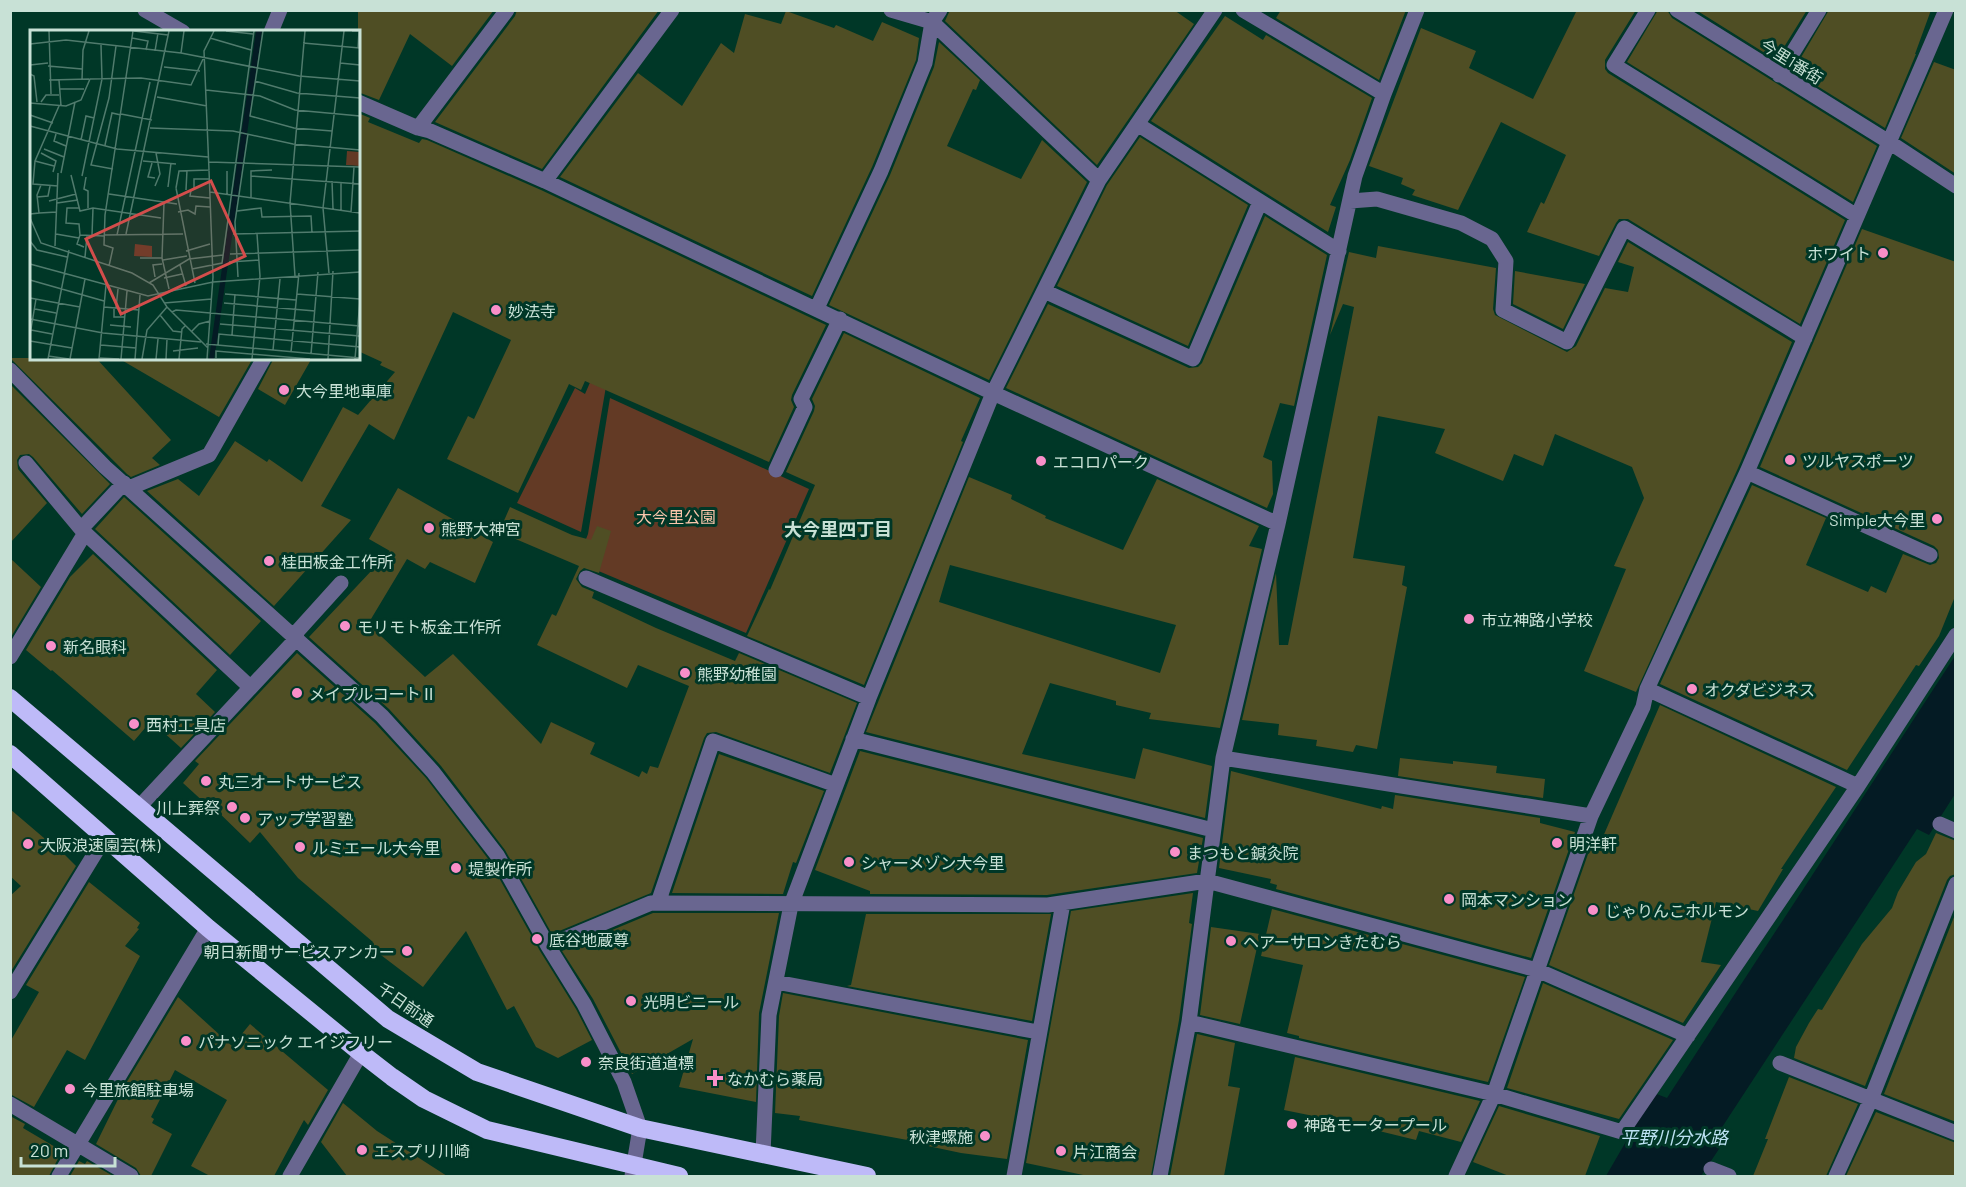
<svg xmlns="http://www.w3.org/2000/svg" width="1966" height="1187" font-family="Barlow,'Noto Sans JP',sans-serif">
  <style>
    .green { fill: #633a25 }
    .water { fill: #041b24 }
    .building { fill: #4f4e24; fill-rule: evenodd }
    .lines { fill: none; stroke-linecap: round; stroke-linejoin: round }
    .minor { stroke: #696690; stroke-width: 15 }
    .highway { stroke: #bebaf8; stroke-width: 18 }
    .poi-dot { fill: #f98fc9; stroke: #003727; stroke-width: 2 }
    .labels { text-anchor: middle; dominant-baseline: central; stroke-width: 6; stroke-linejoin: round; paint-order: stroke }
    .street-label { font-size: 16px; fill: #c8e1d6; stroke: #003727 }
    .poi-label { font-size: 16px; fill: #c8e1d6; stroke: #003727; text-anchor: start }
    .park-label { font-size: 16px; fill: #f9c5ab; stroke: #003727 }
    .neighbourhood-label { font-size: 18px; font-weight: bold; fill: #c8e1d6; stroke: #003727 }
    .water-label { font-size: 18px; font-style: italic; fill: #bce2f3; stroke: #003727 }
    .inset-road { fill: none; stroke: #507b6d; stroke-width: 1.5 }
    .view { fill: #d34d4b; fill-opacity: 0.15; stroke: #d34d4b; stroke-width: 3 }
    .inset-edge { fill: none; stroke: #c8e1d6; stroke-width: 3 }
  </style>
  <rect width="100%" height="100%" fill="#003727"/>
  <path class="green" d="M598,364L609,369L581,532L517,503L575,388L585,394Z
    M610,398L809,489L746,633L577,562L588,534Z"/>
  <path class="water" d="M1955,656V794L1929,835L1917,829L1713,1141L1721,1146L1701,1176H1606L1654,1093L1667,1098Z"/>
  <path class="building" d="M358,10H494L452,66L410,34L379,100L358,92Z
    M517,10H659L542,169L435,122L515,16Z
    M950,10H1174L1194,24L1097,165L945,21Z
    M1281,10H1406L1379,80L1276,18Z
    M1577,10H1636L1605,60V69L1608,73L1845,220L1800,324L1628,219H1619L1616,223L1599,256L1527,232L1541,202L1544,204L1566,155L1501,122L1458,210L1412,195L1415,190L1401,184L1403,178L1369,166L1421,28L1476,51L1469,68L1533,99Z
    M1658,10H1667L1672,18L1877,146L1853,202L1627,62Z
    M1696,10H1807L1776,60Z
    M1829,10H1931L1915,54H1916L1885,128L1793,71Z
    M786,11L834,28L836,25L873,41L882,22L919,38L916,60L872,167L812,296L560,177L638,73L682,106L721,43L734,53L745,14L781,24Z
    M1225,16L1263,40L1266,35L1372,98L1350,160L1330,205L1336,207L1328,232L1151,121Z
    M939,42L980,80L976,90L973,89L947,146L1021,179L1042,140L1087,182L989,380L829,305L890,175L934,67Z
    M1934,62L1956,70V174L1901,138Z
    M358,113L370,118L368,122L419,143L422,139L427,140L541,190L826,325L792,395L791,400L794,407L769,462L585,381L581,390L569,384L518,493L447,459L468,416L474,419L511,340L453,312L394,440L369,424L321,506L351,520L274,606L147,491L178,479L199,496L235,441L267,462L269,459L302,482L343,407L358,415L395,372L380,365L382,362L358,351Z
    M1140,137L1248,205L1188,346L1057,286L1107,185Z
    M1265,216L1327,255L1294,406L1280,403L1263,457L1272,461L1273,494L1267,508L1006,388L1048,304L1189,368L1198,367L1202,363Z
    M1862,229L1956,262V594L1939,636L1919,666L1916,665L1847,770L1660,684L1752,485L1826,518L1806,565L1868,592L1871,586L1886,593L1903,554L1930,565L1936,563L1939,558L1938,550L1934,546L1760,467Z
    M1628,242L1792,342L1738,468L1636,692L1584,671L1626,569L1614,566L1644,498L1632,467L1555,434L1543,466L1514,454L1503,481L1435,453L1445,429L1378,416L1353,558L1405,566L1402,585L1407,587L1377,749L1356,745L1353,752L1316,746L1317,740L1278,735L1279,724L1242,720L1276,573L1279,645H1288L1354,307L1343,304L1330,335L1349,252L1376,258L1378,246L1496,268L1493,309L1495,315L1567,352L1576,346L1605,288L1628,292L1634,267L1618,262Z
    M1515,271L1585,284L1563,329L1513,304Z
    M844,333L980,398L961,441L963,442L864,685L747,636L769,589L770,590L815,485L786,472L814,411L815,406L812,399Z
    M10,358H96L171,440L152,458L160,465L131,477L127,474Z
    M118,358H253L219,417Z
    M274,358H312L285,405L258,389Z
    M10,384L110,484L82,514L33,457L29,454L20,455L17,460L18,469L47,503L10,543Z
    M969,477L1012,495L1011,499L1046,516L1045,518L1123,550L1157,479L1259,526L1249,546L1262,549L1220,728L1149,719L1151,713L1116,705V701L1050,683L1022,754L1135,779L1143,748L1212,766L1205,818L866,732ZM950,565L1176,625L1160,673L939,602Z
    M398,488L493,542L475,583L430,562L425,569L407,559L368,624L425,677L453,654L541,744L551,722L595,743L590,754L639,777L642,771L647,774L650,766L658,768L689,686L638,665L627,688L537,645L552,614L556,616L579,566L499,532L510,507L572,535L591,540L597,526L611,531L599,573L584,568L580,571L576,579L582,587L594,592L592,598L656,628L735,661L739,653L857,703L830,773L716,732L707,733L704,738L651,893L552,934L505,850L441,766L389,709L309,637L390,551L369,539Z
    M124,497L261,621L230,655L95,529Z
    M93,554L217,670L196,694L215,712L181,748L151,721L134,741L52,670L51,671L26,650L70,577Z
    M10,558L41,587L11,637H10Z
    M297,653L375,723L426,778L489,860L540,951L576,1009L592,1040L558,1058L536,1047L514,1006L507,1010L466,931L423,987L369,946L373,942L298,878L260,832L250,843L209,803L207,805L183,783L199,764L195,761Z
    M1660,705L1836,787L1781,869H1783L1758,911L1716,902L1701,962L1721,965L1683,1023L1549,965L1594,837L1602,839Z
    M860,751L1203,838L1197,873L1047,895L870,894V891L815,870Z
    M719,754L824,791L796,863L793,862L783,894L672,893Z
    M1400,758L1453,764V761L1497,766L1496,773L1545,779L1543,798L1398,776Z
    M1231,771L1381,809L1382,806L1393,809L1395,795L1540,818V823L1575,832L1531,958L1276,889L1277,885L1270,883L1271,879L1219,868Z
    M10,809L51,844L53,843L76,866L10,973V896L21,886L10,876Z
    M1936,833L1956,841V874L1950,876L1947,880L1865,1086L1794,1058L1796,1047L1809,1023L1818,1009L1822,1010L1862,944L1892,908L1898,892L1916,862L1926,854Z
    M89,882L140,923L137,928L139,929L125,946L140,956L85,1060L67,1050L34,1107L10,1094V1042L39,992L26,985Z
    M1193,893L1189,923L1192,924L1179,1020L1151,1176H1088L1026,1163L1071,911Z
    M1272,909L1525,977L1488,1082L1299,1038V1036L1287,1033L1303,965L1261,956Z
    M1956,912V1122L1884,1094Z
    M653,913H779L759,1013L756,1102L679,1087L693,1039L632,1074L593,999L562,951Z
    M866,914H1051L1032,1021L847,986L851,985Z
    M1211,927L1260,934L1240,1024L1200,1015Z
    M1543,983L1673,1040L1619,1119L1507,1088Z
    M783,993L1028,1040L1007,1159L961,1153L928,1146L929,1144L799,1120L800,1116L775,1113L779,1016Z
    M178,997L232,1046L250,1024L328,1090L308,1125L304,1120L274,1176H210L191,1166L227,1100L175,1070L151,1117L154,1119L152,1123L172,1134L151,1176H141L136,1168L96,1144L125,1085Z
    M1197,1034L1235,1043L1228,1086L1240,1088L1224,1176H1170Z
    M1295,1057L1480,1101L1461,1142L1419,1131L1416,1140L1338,1121L1284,1110Z
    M1789,1077L1858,1104L1826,1176H1753L1768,1139H1765Z
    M343,1103L377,1131L447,1176H347L321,1142Z
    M1499,1106L1600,1136L1585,1176H1509L1473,1162Z
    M1876,1112L1956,1143V1176H1846Z
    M10,1116L25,1124L23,1128L62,1151L49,1176H10Z
    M79,1161L85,1164L87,1161L113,1176H70Z"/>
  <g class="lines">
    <path class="minor" d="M145,10L183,32
      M891,10L932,22L1099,180
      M1243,10L1384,94
      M1648,10L1614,65L1857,216
      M1677,10L1889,142L1956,186
      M271,32L280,10
      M1779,75L1819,10
      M358,102L418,128L430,131L545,181L993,393L1278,524
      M1137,124L1339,251
      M418,128L507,10
      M545,181L672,10
      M1350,201L1377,199L1461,223L1492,239L1506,261L1503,310L1567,342L1624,228L1805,338
      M1044,291L1193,359L1260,202
      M817,308L881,171L925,63L932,22L940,10
      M10,370L105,467L382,716L433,772L497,855L548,946L584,1004L624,1082L640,1128L632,1176
      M26,463L81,529
      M776,470L805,407L801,399L840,319
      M1747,472L1930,555
      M129,488L209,455L264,358
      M85,533L250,687
      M586,578L869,698
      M294,635L341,583
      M10,657L85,533L81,529L124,483
      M1647,689L1858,786
      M853,739L1213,830
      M1223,758L1591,816
      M139,807L297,638
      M1940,824L1956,831
      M658,903L713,741L836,785
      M548,946L651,903L1048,905L1207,881L1537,970L1688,1036
      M776,982L1038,1032
      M10,992L105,837
      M1189,1022L1494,1094L1622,1132L1858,786L1956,635
      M1780,1063L1956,1133
      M10,1104L131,1176
      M763,1154L769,1015L791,905L869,698L993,393L1099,180L1215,10
      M1711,1169L1729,1176
      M59,1176L208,928
      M290,1176L361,1053
      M1014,1176L1063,903
      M1160,1176L1189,1022L1223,758L1278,524L1355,176L1384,94L1417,10
      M1456,1176L1494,1094L1591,816L1643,707L1647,689L1747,472L1946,10
      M1836,1176L1871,1099L1956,884"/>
    <path class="highway" d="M10,698L388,1019L477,1072L640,1128L867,1176
      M10,754L208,928L361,1053L392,1077L424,1099L487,1130L679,1176"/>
  </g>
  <g class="poi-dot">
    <circle cx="1883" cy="253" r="6"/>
    <circle cx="496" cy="310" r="6"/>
    <circle cx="284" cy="390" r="6"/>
    <circle cx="1790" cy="460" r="6"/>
    <circle cx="1041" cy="461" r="6"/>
    <circle cx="1937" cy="519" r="6"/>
    <circle cx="429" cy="528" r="6"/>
    <circle cx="269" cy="561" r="6"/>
    <circle cx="1469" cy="619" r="6"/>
    <circle cx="345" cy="626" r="6"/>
    <circle cx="51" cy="646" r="6"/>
    <circle cx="685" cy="673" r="6"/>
    <circle cx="1692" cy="689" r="6"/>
    <circle cx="297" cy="693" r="6"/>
    <circle cx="134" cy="724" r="6"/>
    <circle cx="206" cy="781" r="6"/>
    <circle cx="232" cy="807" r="6"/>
    <circle cx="245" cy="818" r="6"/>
    <circle cx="1557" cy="843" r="6"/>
    <circle cx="28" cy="844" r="6"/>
    <circle cx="300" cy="847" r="6"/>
    <circle cx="1175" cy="852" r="6"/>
    <circle cx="849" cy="862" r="6"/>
    <circle cx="456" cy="868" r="6"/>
    <circle cx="1449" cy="899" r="6"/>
    <circle cx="1593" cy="910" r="6"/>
    <circle cx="537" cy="939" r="6"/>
    <circle cx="1231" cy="941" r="6"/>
    <circle cx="407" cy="951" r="6"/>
    <circle cx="631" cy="1001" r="6"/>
    <circle cx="186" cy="1041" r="6"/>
    <circle cx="586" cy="1062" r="6"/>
    <path d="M712 1069h6v6h6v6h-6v6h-6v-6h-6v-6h6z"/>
    <circle cx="70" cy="1089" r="6"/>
    <circle cx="1292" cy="1124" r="6"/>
    <circle cx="985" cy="1136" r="6"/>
    <circle cx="362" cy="1150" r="6"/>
    <circle cx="1061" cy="1151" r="6"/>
  </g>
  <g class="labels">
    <g class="street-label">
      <text transform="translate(1792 61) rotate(32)">今里1番街</text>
      <text transform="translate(406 1004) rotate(35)">千日前通</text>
    </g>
    <g class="poi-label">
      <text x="1871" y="253" text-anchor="end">ホワイト</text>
      <text x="508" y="310">妙法寺</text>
      <text x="296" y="390">大今里地車庫</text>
      <text x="1802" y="460">ツルヤスポーツ</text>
      <text x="1053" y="461">エコロパーク</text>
      <text x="1925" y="519" text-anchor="end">Simple大今里</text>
      <text x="441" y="528">熊野大神宮</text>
      <text x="281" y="561">桂田板金工作所</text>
      <text x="1481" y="619">市立神路小学校</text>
      <text x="357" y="626">モリモト板金工作所</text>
      <text x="63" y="646">新名眼科</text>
      <text x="697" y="673">熊野幼稚園</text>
      <text x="1704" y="689">オクダビジネス</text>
      <text x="309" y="693">メイプルコートⅡ</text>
      <text x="146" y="724">西村工具店</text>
      <text x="218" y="781">丸三オートサービス</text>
      <text x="220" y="807" text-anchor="end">川上葬祭</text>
      <text x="257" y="818">アップ学習塾</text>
      <text x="1569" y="843">明洋軒</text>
      <text x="40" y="844">大阪浪速園芸(株)</text>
      <text x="312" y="847">ルミエール大今里</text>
      <text x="1187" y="852">まつもと鍼灸院</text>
      <text x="861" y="862">シャーメゾン大今里</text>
      <text x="468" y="868">堤製作所</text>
      <text x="1461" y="899">岡本マンション</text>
      <text x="1605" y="910">じゃりんこホルモン</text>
      <text x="549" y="939">底谷地蔵尊</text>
      <text x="1243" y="941">ヘアーサロンきたむら</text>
      <text x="395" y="951" text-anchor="end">朝日新聞サービスアンカー</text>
      <text x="643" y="1001">光明ビニール</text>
      <text x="198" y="1041">パナソニック エイジフリー</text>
      <text x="598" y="1062">奈良街道道標</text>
      <text x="727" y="1078">なかむら薬局</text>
      <text x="82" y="1089">今里旅館駐車場</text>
      <text x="1304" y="1124">神路モータープール</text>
      <text x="973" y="1136" text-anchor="end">秋津螺施</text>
      <text x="374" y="1150">エスプリ川崎</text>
      <text x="1073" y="1151">片江商会</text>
    </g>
    <g class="park-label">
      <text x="676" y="516">大今里公園</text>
    </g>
    <g class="neighbourhood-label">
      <text x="838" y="529">大今里四丁目</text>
    </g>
    <g class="water-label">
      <text x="1674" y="1137">平野川分水路</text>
    </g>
  </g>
  <g transform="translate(30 30)">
    <rect width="330" height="330" fill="#003727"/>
    <path d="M317,121L330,122V136L316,135ZM105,214L122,216V227L104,226Z" fill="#633a25"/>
    <path d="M226,1H232L186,317L184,329H179Z" fill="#041b24"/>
    <path class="inset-road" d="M19,1L21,64M104,1L138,5M196,1L223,4M233,1L220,86L264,98L302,101M322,1H329L328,18M102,8L118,11L116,20M180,8L221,20M273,13L330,18M0,14L36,10L151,23L269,46L330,51M125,21L128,3M151,23L154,1M310,33L330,35M0,35L18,33M18,36L52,39M134,37L170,41M0,44L4,46L7,72M19,50L59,49M29,50L31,76M52,50L53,20L59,1M225,51L267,63L330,68M30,59H54M176,60L230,66L265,80L330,86M127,67L177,76M11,72L16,65H29M0,73L36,76L51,70L60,49L111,48L161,55L174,27M91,84L122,90M0,85L23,93M0,96L87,119L178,127M120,98L203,101L263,114L330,120M26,104L24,111L36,116M51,110L56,86L64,88M75,115L82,83L91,85M14,119L34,127M11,123L26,131L23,142M5,131L24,136M113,131L146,134M179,132L330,137M122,133L118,147L125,148M83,139L61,135L79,68L86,16M197,141V165M31,143L45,72M41,145L50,181L63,178L131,188M52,146L72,49L71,15M221,146L330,154M56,147L54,159L58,161V178M302,151L303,179M311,152V181M28,156L3,154L5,131L29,76M125,156L130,144L126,123M138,157L141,133M146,158L149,141L179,140L174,21L184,1M146,158L165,253M156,160L157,140M161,160L160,166L180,168M164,160V149H179M180,162L330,183M79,164L147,174M7,167L18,166L20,156M221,168V141L242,140M19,171L46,164M27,173L48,170M134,173L132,228L139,259M49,178H37L36,193L49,194L50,205M207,181L231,178L232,187L281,186L282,203M148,182L158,180L165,184L166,176L180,177M321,182L324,137M9,183L27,182M0,184L9,183L7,165L11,155M0,188L11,213L102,243L123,255L137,277L178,318M26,204L49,208M96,204L139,1M203,204L330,201M62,205L63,178M74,205L153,204M87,205L120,52M0,211L7,220L37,227M25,216L28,143M54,217L47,214L50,205L74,206M156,221L180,214M200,224L330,220M55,227L57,206M110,228H132M133,230L157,226M199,232L229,230M0,234L118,266L183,252L330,242M150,235L156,256M79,236L83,218L74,215L75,185L103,1M162,239L192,233L224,1M299,243L293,178L314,1M265,246L260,173L275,1M125,247L123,235L132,234M208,247L205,192L218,104M134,248L152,244M0,250L74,271M119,253L159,229L193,225M195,264L266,270M267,264L330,269M0,268L50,277M134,273L182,269M194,273L285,281M74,277L109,280M84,278V287H94M86,278L88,259M5,279L26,283M142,282L146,280L330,296M130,285L143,301L151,302M0,289L73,303L171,312M190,294L330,306M80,295L101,297M1,300L22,304M162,301L169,294L180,291M0,305L6,269M202,305L205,264M0,311L42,318M176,314L330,328M71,315L106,318M188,315L189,304L330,317M243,320L250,249M143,321L168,318M261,322L269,243M281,324L288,242M18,326L39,329M70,328L89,329M186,328V321L280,329M18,329L39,220M40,329L55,249M69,329L76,255M91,329L97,261M105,329L110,265M112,329L117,300L137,277M126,329L128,309M136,329L137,309M149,329L152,299L156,295M177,329L183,247L179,140M222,329L230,246L227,204M298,329L303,241M325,329L330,270"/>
    <path class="view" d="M181,151L215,226L91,284L56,209Z"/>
    <rect width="330" height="330" class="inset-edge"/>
  </g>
  <rect width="1966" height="1187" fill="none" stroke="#c8e1d6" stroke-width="24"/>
  <path d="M21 1157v9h94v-9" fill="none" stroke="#c8e1d6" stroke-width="3"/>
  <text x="30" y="1157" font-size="18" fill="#c8e1d6" stroke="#003727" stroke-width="4.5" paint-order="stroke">20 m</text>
</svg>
